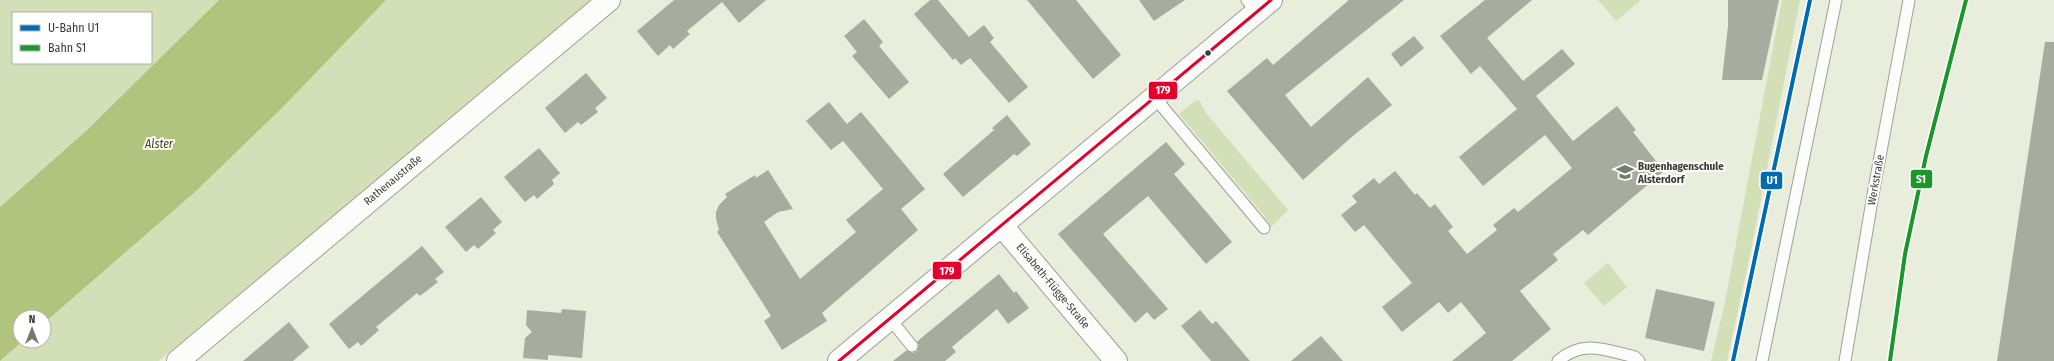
<svg xmlns="http://www.w3.org/2000/svg" width="2054" height="361" font-family="'Fira Sans Condensed',sans-serif">
  <style>
    .green { fill: #d3dfb6; fill-rule: evenodd }
    .water { fill: #b1c47e }
    .building { fill: #a7ac9e }
    .lines { fill: none; stroke-linecap: round; stroke-linejoin: round }
    .lane-casing { stroke: #9da193; stroke-width: 13 }
    .street-casing { stroke: #9da193; stroke-width: 24 }
    .secondary-casing { stroke: #9da193; stroke-width: 24 }
    .lane { stroke: #fcfcfa; stroke-width: 11 }
    .street { stroke: #fcfcfa; stroke-width: 22 }
    .secondary { stroke: #fcfcfa; stroke-width: 22 }
    .bus-1-casing { stroke: #fff; stroke-width: 6 }
    .bus-1 { stroke: #e4002b; stroke-width: 3 }
    .rail-1-casing { stroke: #fff; stroke-width: 7 }
    .rail-1 { stroke: #1a962b; stroke-width: 4 }
    .metro-1-casing { stroke: #fff; stroke-width: 7 }
    .metro-1 { stroke: #006ab3; stroke-width: 4 }
    .bus-dot { fill: #393d30; stroke: #fff; stroke-width: 1.5 }
    .labels { text-anchor: middle; dominant-baseline: central; stroke-width: 4; stroke-linejoin: round; paint-order: stroke }
    .poi-label { font-size: 11px; font-weight: bold; fill: #393d30; stroke: #fff; text-anchor: start }
    .street-label { font-size: 11px; fill: #393d30; stroke: #fff }
    .water-label { font-size: 12px; font-style: italic; fill: #3d4b01; stroke: #fff }
    .line-badge { stroke: #fff; stroke-width: 1.5 }
    .badge-label { font-size: 11px; text-anchor: middle; font-weight: bold; fill: #fff }
  </style>
  <rect width="100%" height="100%" fill="#e8eddc"/>
  <path class="green" d="M0,0H219L86,131L0,207ZM13,13H151V63H13Z
    M386,0H591L159,361H0L23,341H44V323L195,192L282,108Z
    M1598,0H1641L1616,21Z
    M1782,0H1800L1751,250L1727,361H1711L1725,302Z
    M1196,100L1200,101L1205,112L1288,210L1271,227L1263,214L1179,114Z
    M1608,263L1627,287L1604,306L1584,283Z"/>
  <path class="water" d="M219,0H386L282,108L195,192L44,323V317H20V341H23L0,361V207L86,131Z"/>
  <path class="building" d="M674,0H766L739,23L722,2L687,31L690,34L673,49L670,45L658,56L637,31Z
    M930,0H938L969,37L984,25L994,38L990,42L1028,87L1009,103L970,58L961,65L955,58L953,60L914,14Z
    M1027,0H1076L1121,55L1093,79Z
    M1139,0H1185L1154,21Z
    M1349,0H1404L1285,95L1311,127L1368,77L1392,105L1354,135L1303,180L1227,91L1267,58L1273,65Z
    M1485,0H1532L1487,38L1523,81L1562,49L1575,64L1536,96L1573,141L1617,106L1636,130L1633,132L1664,171L1588,235L1583,230L1553,254L1558,260L1520,291L1551,329L1512,361H1452L1486,333L1461,302L1448,313L1439,302L1402,332L1382,307L1412,283L1364,225L1355,232L1341,215L1357,202L1352,196L1374,178L1379,184L1395,171L1415,195L1417,193L1430,208L1435,204L1453,227L1448,231L1467,254L1497,230L1493,225L1514,208L1518,212L1572,168L1545,135L1483,186L1459,157L1517,109L1480,66L1471,74L1440,36Z
    M1728,0H1779L1762,80H1722L1728,26Z
    M864,19L883,42L879,46L909,82L889,99L852,56L857,52L844,36Z
    M1414,36L1424,48L1401,67L1391,54Z
    M2045,42H2054V361H1997Z
    M586,73L607,98L595,108L598,112L581,125L578,122L565,133L545,108Z
    M829,102L847,124L861,112L925,189L901,209L918,230L822,313L827,321L782,350L764,321L771,316L717,232L719,230L716,219V212L719,205L727,197L725,194L755,175L756,178L768,170L793,209L778,212L764,222L800,279L856,232L846,220L883,189L843,141L831,150L806,121Z
    M1007,115L1031,144L1017,156L1014,154L963,197L943,174L994,130L992,128Z
    M1166,142L1185,164L1174,174L1232,242L1206,264L1148,196L1103,234L1168,309L1154,320L1147,312L1135,323L1058,234Z
    M539,148L560,173L552,180L554,184L537,199L534,195L525,202L504,177Z
    M481,197L502,222L493,230L496,233L478,249L474,245L466,252L445,227Z
    M422,246L444,272L435,279L438,282L420,296L417,293L376,327L379,330L361,346L358,342L349,349L329,324Z
    M999,274L1014,293L1016,291L1029,308L1008,324L997,309L952,347L956,352L945,361H893L907,350L913,353L917,351L919,345L917,342L920,339Z
    M1656,289L1715,302L1704,351L1645,338Z
    M562,309L586,311L582,358L548,355V360L523,358L525,338L532,332L526,325L527,310L561,313Z
    M1200,310L1212,324L1216,321L1250,361H1211L1181,326Z
    M289,322L309,347L293,361H243Z
    M1321,336L1343,361H1291Z"/>
  <g class="lines">
    <g class="lane-casing">
      <path id="lane" d="M1247,0L1257,12
        M1155,98L1264,228
        M890,319L912,346
        M1558,361C1583,339 1606,350 1635,357L1639,361
        M1762,361L1836,0
        M1845,361L1874,189L1909,0"/>
    </g>
    <g class="street-casing">
      <path id="street" d="M1002,226L1116,361
        M178,361L609,0"/>
    </g>
    <g class="secondary-casing">
      <path id="secondary" d="M839,361L1271,0"/>
    </g>
    <use href="#lane" class="lane"/>
    <use href="#street" class="street"/>
    <use href="#secondary" class="secondary"/>
    <g class="bus-1-casing">
      <path id="bus-1" d="M839,361L1271,0"/>
    </g>
    <use href="#bus-1" class="bus-1"/>
    <g class="rail-1-casing">
      <path id="rail-1" d="M1890,361L1905,254L1926,156L1966,0"/>
    </g>
    <use href="#rail-1" class="rail-1"/>
    <g class="metro-1-casing">
      <path id="metro-1" d="M1733,361L1810,0"/>
    </g>
    <use href="#metro-1" class="metro-1"/>
  </g>
  <defs>
    <g id="school-bare" transform="scale(1.38)"><path d="M0-5L7-2L0 1L-7-2ZM-4 1L0 2.5L4 1V4Q0 6-4 4Z" fill="#767b6c" stroke="#fff" stroke-width="2.5" paint-order="stroke"/></g>
  </defs>
  <g fill-rule="evenodd">
    <use href="#school-bare" x="1625" y="172"/>
  </g>
  <circle class="bus-dot" cx="1208" cy="53" r="3.5"/>
  <g class="labels">
    <g class="poi-label">
      <text x="1638" y="166">Bugenhagenschule<tspan x="1638" dy="13">Alsterdorf</tspan></text>
    </g>
    <g class="street-label">
      <text transform="translate(393 180) rotate(-40)">Rathenaustraße</text>
      <text transform="translate(1876 180) rotate(-80)">Werkstraße</text>
      <text transform="translate(1053 286) rotate(50)">Elisabeth-Flügge-Straße</text>
    </g>
    <g class="water-label">
      <text x="159" y="144">Alster</text>
    </g>
  </g>
  <g class="line-badge">
    <rect x="1148" y="81" width="30" height="19" rx="4" fill="#e4002b"/>
    <rect x="1910" y="169" width="23" height="20" rx="4" fill="#1a962b"/>
    <rect x="1760" y="171" width="23" height="19" rx="4" fill="#006ab3"/>
    <rect x="932" y="261" width="30" height="19" rx="4" fill="#e4002b"/>
  </g>
  <g class="badge-label">
    <text x="1163" y="94">179</text>
    <text x="1921" y="183">S1</text>
    <text x="1772" y="184">U1</text>
    <text x="947" y="275">179</text>
  </g>
  <rect x="12" y="12" width="140" height="52" fill="#ffffff" stroke="#b0b1ac"/>
  <rect x="20" y="25" width="20" height="6" fill="#006ab3" stroke="#b0b1ac"/>
  <text x="48" y="32" font-size="12" fill="#393d30">U-Bahn U1</text>
  <rect x="20" y="45" width="20" height="6" fill="#1a962b" stroke="#b0b1ac"/>
  <text x="48" y="52" font-size="12" fill="#393d30">Bahn S1</text>
  <g transform="translate(32 329)"><circle r="19" fill="#ffffff" stroke="#b0b1ac"/>
  <path d="M0-3L7 15L0 10L-7 15Z" fill="#767b6c"/>
  <text y="-6" font-size="11" font-weight="bold" text-anchor="middle" fill="#393d30">N</text>
  </g>
</svg>
